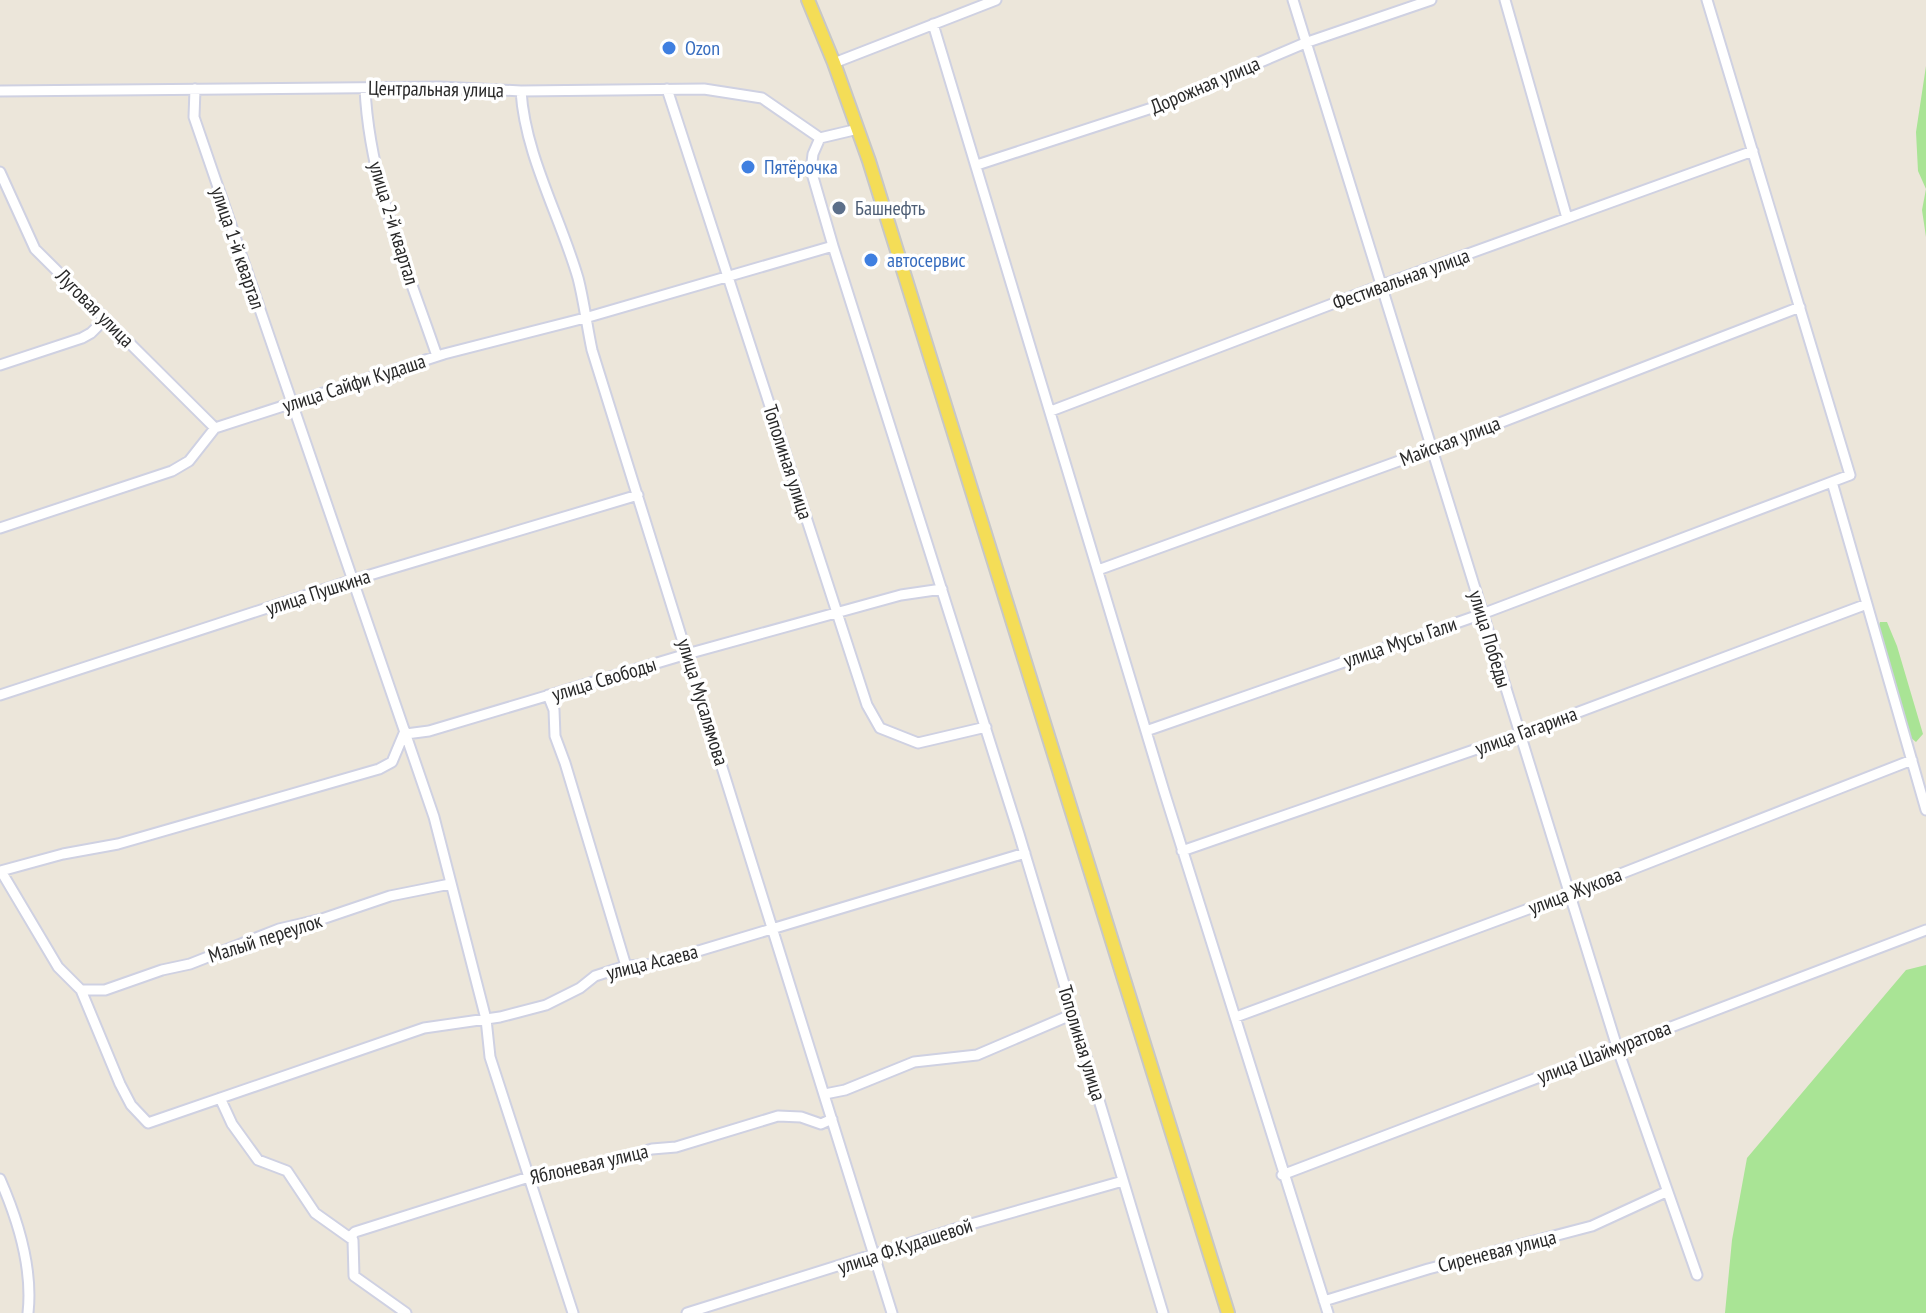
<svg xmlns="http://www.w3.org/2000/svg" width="1926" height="1313" font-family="'PT Sans Narrow',sans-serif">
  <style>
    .green { fill: #a9e495 }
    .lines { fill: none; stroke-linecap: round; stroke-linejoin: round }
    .minor-casing { stroke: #cfd1e2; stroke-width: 13 }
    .major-casing { stroke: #c7c7c7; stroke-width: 16 }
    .minor { stroke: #fff; stroke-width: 9 }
    .major { stroke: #f4dd57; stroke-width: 12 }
    .shop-dot { fill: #3f7fe0; stroke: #fff; stroke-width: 3 }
    .service-dot { fill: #5c6f8a; stroke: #fff; stroke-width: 3 }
    .labels { text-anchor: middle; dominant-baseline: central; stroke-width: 7; stroke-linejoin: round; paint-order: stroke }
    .shop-label { font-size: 20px; fill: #366cbe; stroke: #fff; text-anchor: start }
    .street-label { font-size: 20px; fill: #292929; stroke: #fff }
    .service-label { font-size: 20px; fill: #4e5e75; stroke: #fff; text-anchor: start }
  </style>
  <rect width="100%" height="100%" fill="#ece6da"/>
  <path class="green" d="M1926,66V237L1922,210L1926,189L1918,171L1916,132Z
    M1880,622H1887L1897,646L1923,734L1916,742L1910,737L1878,628Z
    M1926,965V1313H1725L1732,1240L1747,1158L1906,970Z"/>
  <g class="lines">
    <g class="minor-casing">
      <path id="minor" d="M1293,0L1617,1047L1697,1275
        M1505,0L1567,218
        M933,24L1164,791L1328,1313
        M834,63L996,0
        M365,88C369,181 407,268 437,356
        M195,89L194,117L434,817L486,1019L490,1057L573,1313
        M667,89L867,705L880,728L918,743L986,727
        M0,91L440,87L521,91L704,89L762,98L820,138L858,129
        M521,91C525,155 560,216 578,278C584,301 587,327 592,350L892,1313
        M977,165L1155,107L1305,43L1431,0
        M0,172L35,249L215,428
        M833,246L1019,834L1163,1313
        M0,365L82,338L91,333L105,319
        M1051,411L1382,285L1753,151
        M1832,482L1926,810
        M0,528L172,471L189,461L215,428L444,354L585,318L833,246L811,170L813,154L820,138
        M1098,570L1432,449L1800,307
        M0,695L353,580L638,495
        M548,695L554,710L555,736L565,763L626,966
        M405,731L392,762L379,769L118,844L63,854L1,871L58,967L81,990L120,1084L131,1105L148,1123L424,1028L500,1017L546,1005L580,988L595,976L626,966L655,964L1025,853
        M1146,731L1482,614L1850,475L1707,0
        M406,734L429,731L687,654L901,595L942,589
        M1182,851L1520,734L1867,604
        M81,990H105L162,970L190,964L279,929L322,919L390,896L450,884
        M1236,1017L1569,894L1912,760
        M825,1094L845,1090L914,1062L977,1055L1073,1014
        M220,1098L232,1124L258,1160L287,1171L315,1213L353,1240L354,1276L406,1313
        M1282,1175L1926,930
        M0,1179C18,1220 33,1268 28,1313
        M350,1237L355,1232L529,1177L548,1176L595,1166L652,1149L676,1147L778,1116L801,1117L821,1124L832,1119
        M1324,1301L1428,1269L1592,1226L1666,1192
        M687,1313L971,1224L1123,1181"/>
    </g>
    <g class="major-casing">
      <path id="major" d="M808,0L834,63L869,161L1228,1313"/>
    </g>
    <use href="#minor" class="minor"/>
    <use href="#major" class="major"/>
  </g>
  <g class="shop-dot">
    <circle cx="669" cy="48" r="8"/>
    <circle cx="748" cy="167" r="8"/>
    <circle cx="871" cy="260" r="8"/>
  </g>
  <circle class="service-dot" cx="839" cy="208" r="8"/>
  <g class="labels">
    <g class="shop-label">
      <text x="685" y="48">Ozon</text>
      <text x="764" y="167">Пятёрочка</text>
      <text x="887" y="260">автосервис</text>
    </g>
    <g class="street-label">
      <text transform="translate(1205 85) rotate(-23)">Дорожная улица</text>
      <text transform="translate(436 89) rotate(1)">Центральная улица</text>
      <text transform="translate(394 223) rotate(73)">улица 2-й квартал</text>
      <text transform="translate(238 248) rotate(71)">улица 1-й квартал</text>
      <text transform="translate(1401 279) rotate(-20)">Фестивальная улица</text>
      <text transform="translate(95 308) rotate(45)">Луговая улица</text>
      <text transform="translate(354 383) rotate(-18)">улица Сайфи Кудаша</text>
      <text transform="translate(1450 441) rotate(-21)">Майская улица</text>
      <text transform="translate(788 462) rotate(72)">Тополиная улица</text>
      <text transform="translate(318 592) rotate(-18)">улица Пушкина</text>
      <text transform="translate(1490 639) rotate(73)">улица Победы</text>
      <text transform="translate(1400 642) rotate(-19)">улица Мусы Гали</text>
      <text transform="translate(604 679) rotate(-17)">улица Свободы</text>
      <text transform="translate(703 702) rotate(73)">улица Мусалямова</text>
      <text transform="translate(1526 731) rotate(-20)">улица Гагарина</text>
      <text transform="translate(1575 891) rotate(-21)">улица Жукова</text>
      <text transform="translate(265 938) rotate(-18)">Малый переулок</text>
      <text transform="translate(652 962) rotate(-14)">улица Асаева</text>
      <text transform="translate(1082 1043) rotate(73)">Тополиная улица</text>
      <text transform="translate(1604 1052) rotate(-21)">улица Шаймуратова</text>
      <text transform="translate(589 1164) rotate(-13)">Яблоневая улица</text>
      <text transform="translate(905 1246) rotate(-18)">улица Ф.Кудашевой</text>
      <text transform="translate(1497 1251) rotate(-14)">Сиреневая улица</text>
    </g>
    <g class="service-label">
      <text x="855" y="208">Башнефть</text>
    </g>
  </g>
</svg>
